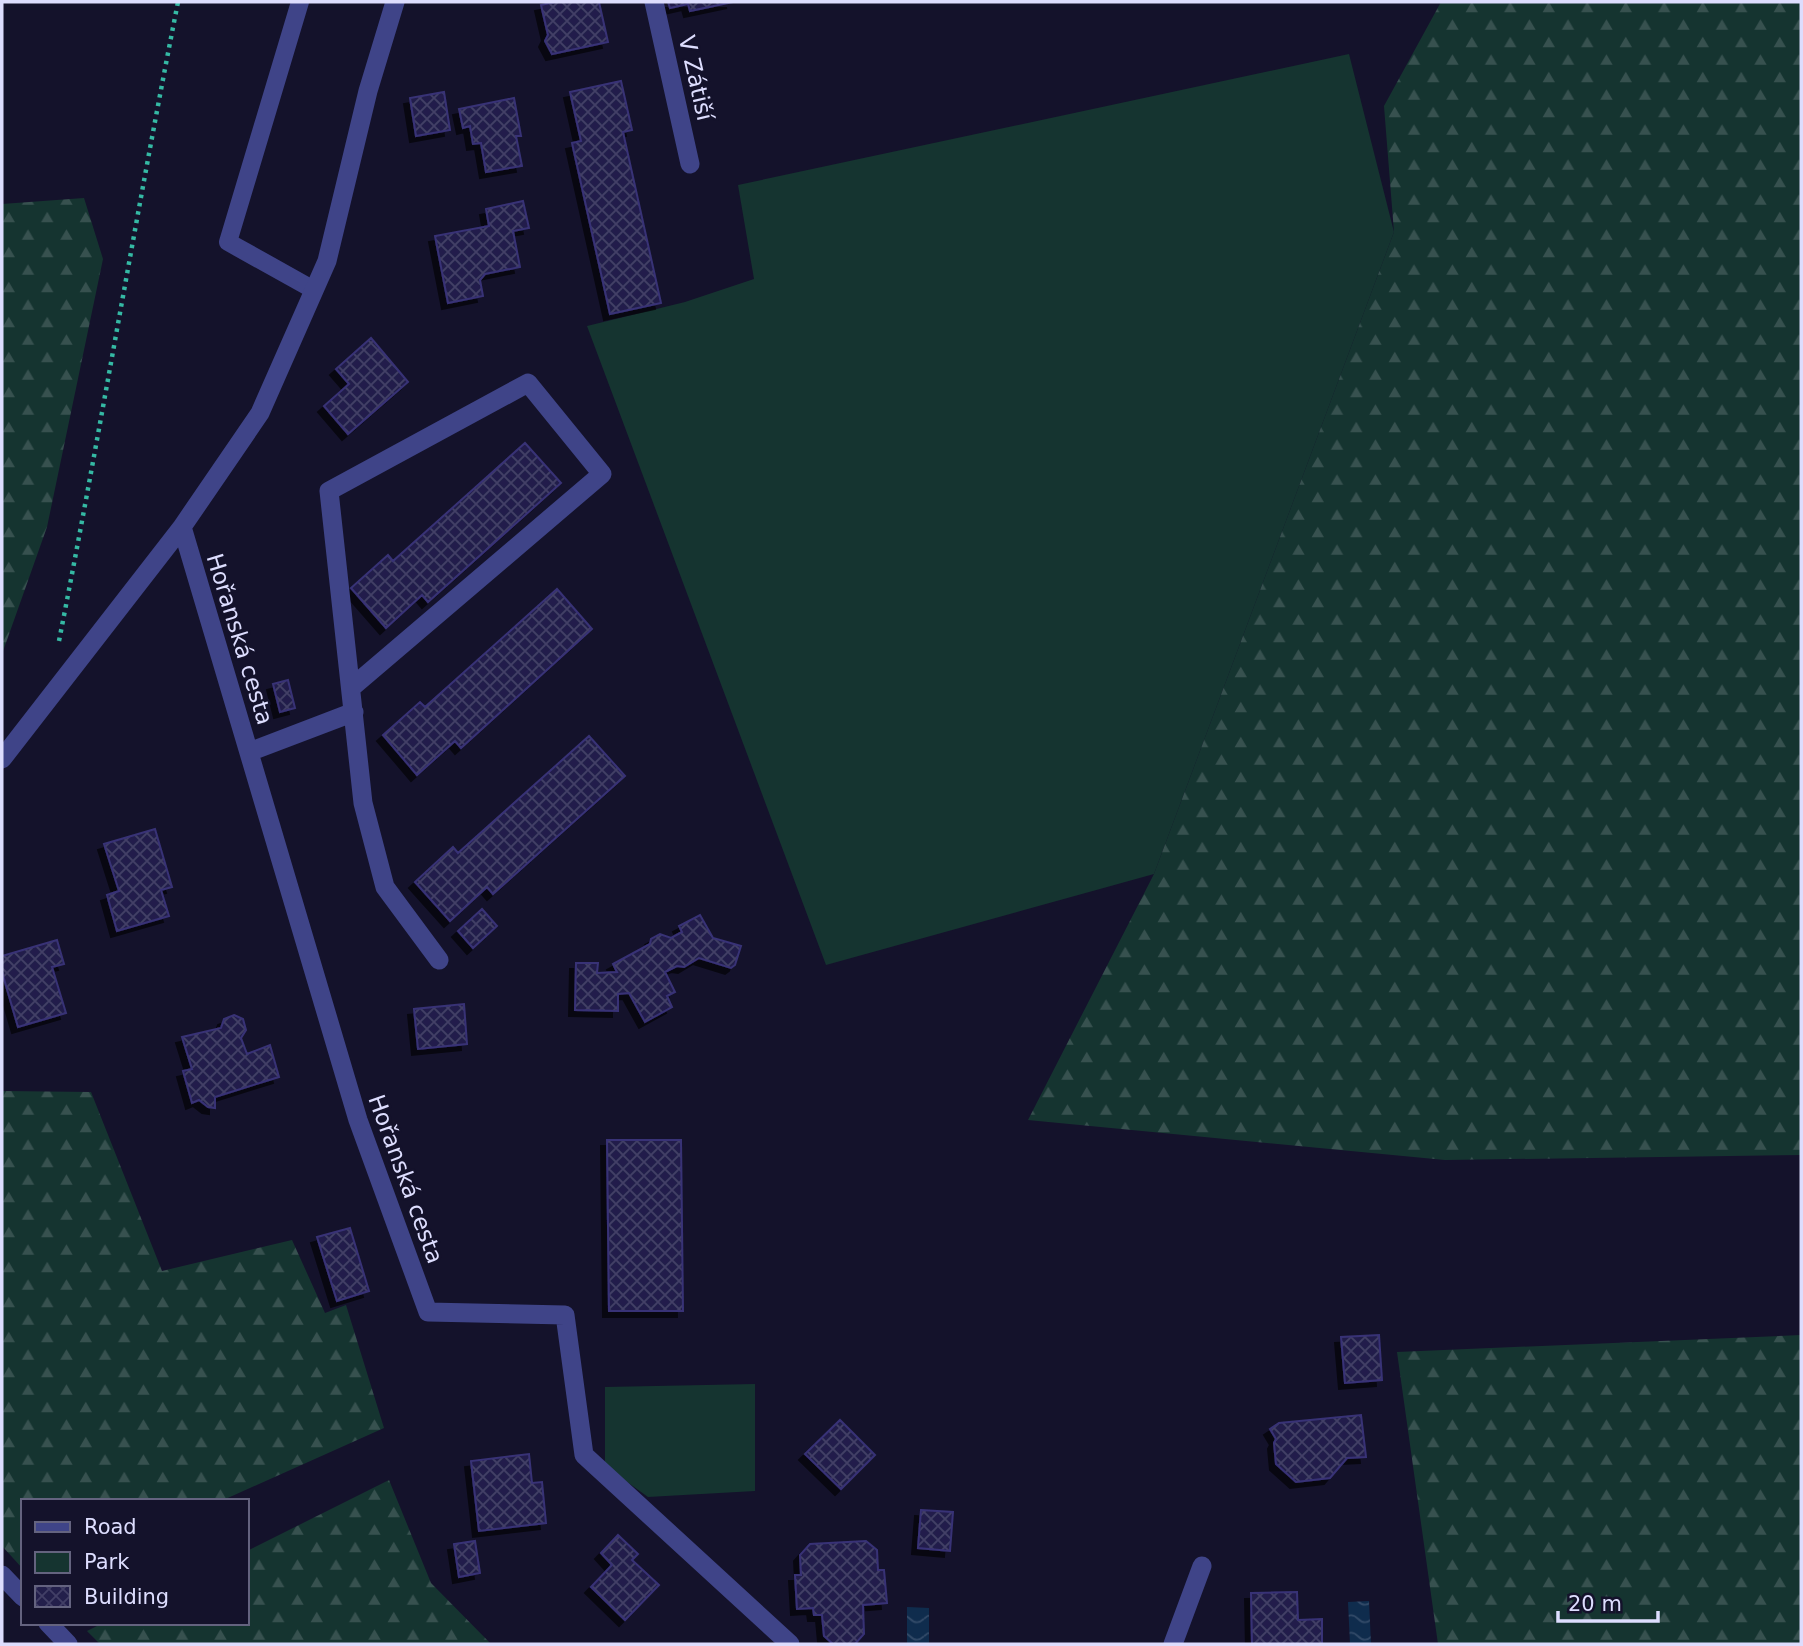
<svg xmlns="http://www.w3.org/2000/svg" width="1803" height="1646" font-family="'DejaVu Sans',sans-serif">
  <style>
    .green { fill: #153430 }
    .forest { fill: url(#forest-firs) }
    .water { fill: url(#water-waves) }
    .building { fill: url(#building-cross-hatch); stroke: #383276; stroke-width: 2; filter: url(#shadow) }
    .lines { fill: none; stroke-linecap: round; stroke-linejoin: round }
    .path { stroke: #35b9a4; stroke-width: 4.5; stroke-dasharray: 3.5 5; stroke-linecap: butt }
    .service { stroke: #3f4488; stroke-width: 18 }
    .minor { stroke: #3f4488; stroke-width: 19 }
    .labels { text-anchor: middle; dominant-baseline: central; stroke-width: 5; stroke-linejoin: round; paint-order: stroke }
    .street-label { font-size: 23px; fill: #ddddfe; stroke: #14122b }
  </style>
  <defs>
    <pattern id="forest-firs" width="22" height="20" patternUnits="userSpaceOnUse" patternTransform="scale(1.75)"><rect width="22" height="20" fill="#153430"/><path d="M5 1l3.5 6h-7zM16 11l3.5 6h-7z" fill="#37514f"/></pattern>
    <pattern id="water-waves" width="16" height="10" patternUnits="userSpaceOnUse" patternTransform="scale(1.75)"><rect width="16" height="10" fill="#0f2c4d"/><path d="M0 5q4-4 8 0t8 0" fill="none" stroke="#324a68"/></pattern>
    <pattern id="building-cross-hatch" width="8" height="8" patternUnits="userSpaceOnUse" patternTransform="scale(1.75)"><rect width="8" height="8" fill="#231f4b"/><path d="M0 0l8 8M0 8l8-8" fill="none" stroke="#423f66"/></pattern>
    <filter id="shadow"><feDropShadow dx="-6" dy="6" stdDeviation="0" flood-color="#0009"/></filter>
  </defs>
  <rect width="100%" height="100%" fill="#14122b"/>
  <path class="green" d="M1349,54L1394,232L1154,874L826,965L587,326L685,302L754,279L738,185Z
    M755,1384V1491L648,1497L605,1466V1387Z"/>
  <path class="forest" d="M1441,2H1801V1155L1445,1160L1028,1120L1154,874L1394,232L1384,106Z
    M84,198L103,259L47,527L2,654V204Z
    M2,1091L91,1092L162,1271L292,1240L325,1313L346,1305L384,1428L221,1501H23V1569L2,1546Z
    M1801,1335V1644H1438L1397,1352Z
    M389,1480L431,1583L491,1644H100L87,1631L103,1623H247V1551Z"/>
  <path class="water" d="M1369,1601L1371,1644H1350L1348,1602Z
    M907,1607L929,1608V1644H907Z"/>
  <path class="building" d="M555,2H599L608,42L552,54L545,41L548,35L541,5Z
    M668,2H733L690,11L688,4L670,8Z
    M621,81L632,130L623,132L661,303L610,314L572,143L581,141L570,92Z
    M444,92L450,130L416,136L410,98Z
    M514,98L521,136H516L522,166L486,172L481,143L473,144L470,126L463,128L459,109Z
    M523,201L529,228L513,231L520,267L485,274L480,280L483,296L448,303L435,236L489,226L486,209Z
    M371,338L408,382L348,434L324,406L349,384L336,369Z
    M525,443L561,483L428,602L422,595L386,628L351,588L388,555L393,561Z
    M557,589L592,629L461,748L455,741L417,775L383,735L420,702L425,707Z
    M288,680L295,708L280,712L273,684Z
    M589,736L625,776L493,894L487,887L450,921L415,882L453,847L458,853Z
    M155,829L172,887L161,890L169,916L117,931L107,895L119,891L104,844Z
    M482,909L497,926L473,948L458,931Z
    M700,915L713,938L741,946L735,965L731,968L699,958L684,967L677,966L665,972L675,992L667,996L672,1007L645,1022L629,993L618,994V1011L575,1010L576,963H598L597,973L617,972L613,964L650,944L651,939L660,934L671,938L682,932L679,926Z
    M57,940L64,964L52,967L66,1013L18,1027L2,972V956Z
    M464,1004L467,1044L418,1049L414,1009Z
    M234,1015L243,1019L246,1030L241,1038L247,1054L270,1045L279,1077L215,1097V1108L208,1107L199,1100L192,1103L183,1071L192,1069L182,1037L221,1028L224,1019Z
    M607,1140H681L683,1311H609Z
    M350,1228L369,1291L337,1301L317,1237Z
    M1379,1335L1382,1380L1345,1383L1341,1337Z
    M1361,1415L1366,1457L1347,1458L1330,1478L1296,1482L1276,1464L1274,1443L1276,1439L1270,1429L1279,1423Z
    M840,1420L875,1455L841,1489L805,1454Z
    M529,1454L532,1483L542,1482L546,1523L479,1531L471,1461Z
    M921,1510L953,1512L950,1551L918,1548Z
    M618,1535L638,1554L632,1560L659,1585L625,1620L591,1587L612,1565L601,1553Z
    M475,1541L480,1573L459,1577L454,1544Z
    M866,1541L877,1550L878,1570H884L887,1603L863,1605L864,1634L855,1644H833L824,1636L822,1615H814L813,1608L797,1609L795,1575H801L800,1555L810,1544Z
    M1297,1592L1298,1620L1322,1619V1644H1252L1251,1593Z"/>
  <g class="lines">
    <path class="path" d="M59,641C101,428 136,214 178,2"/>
    <path class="service" d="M300,2L228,242L314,290"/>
    <path class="minor" d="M654,2L690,164
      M182,527L358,1120L428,1312L565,1315L584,1455L790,1644
      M351,688L602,474L528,383L329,491L363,803L385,887L439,960
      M249,752L354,712
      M2,759L182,527L260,413L327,261L368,91L395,2
      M2,1575L23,1597
      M48,1623L68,1644
      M1173,1644L1202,1566"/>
  </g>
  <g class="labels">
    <g class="street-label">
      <text transform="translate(696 78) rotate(77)">V Zátiší</text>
      <text transform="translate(240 639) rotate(73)">Hořanská cesta</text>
      <text transform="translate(406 1179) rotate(70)">Hořanská cesta</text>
    </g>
  </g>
  <rect width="1803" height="1646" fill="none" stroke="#ddddfe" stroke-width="7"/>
  <rect x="21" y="1499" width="228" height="126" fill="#14122b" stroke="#64637f" stroke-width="2"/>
  <rect x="35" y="1522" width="35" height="10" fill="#3f4488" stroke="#64637f" stroke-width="2"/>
  <text x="84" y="1534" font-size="21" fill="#ddddfe">Road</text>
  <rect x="35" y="1552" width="35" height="21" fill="#153430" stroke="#64637f" stroke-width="2"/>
  <text x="84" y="1569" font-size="21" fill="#ddddfe">Park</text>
  <rect x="35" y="1586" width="35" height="21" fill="url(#building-cross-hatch)" stroke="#64637f" stroke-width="2"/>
  <text x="84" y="1604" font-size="21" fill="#ddddfe">Building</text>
  <path d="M1558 1611v10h100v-10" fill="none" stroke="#ddddfe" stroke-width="3.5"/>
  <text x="1568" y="1611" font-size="21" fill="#ddddfe" stroke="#14122b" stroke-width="5" paint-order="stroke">20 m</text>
</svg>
